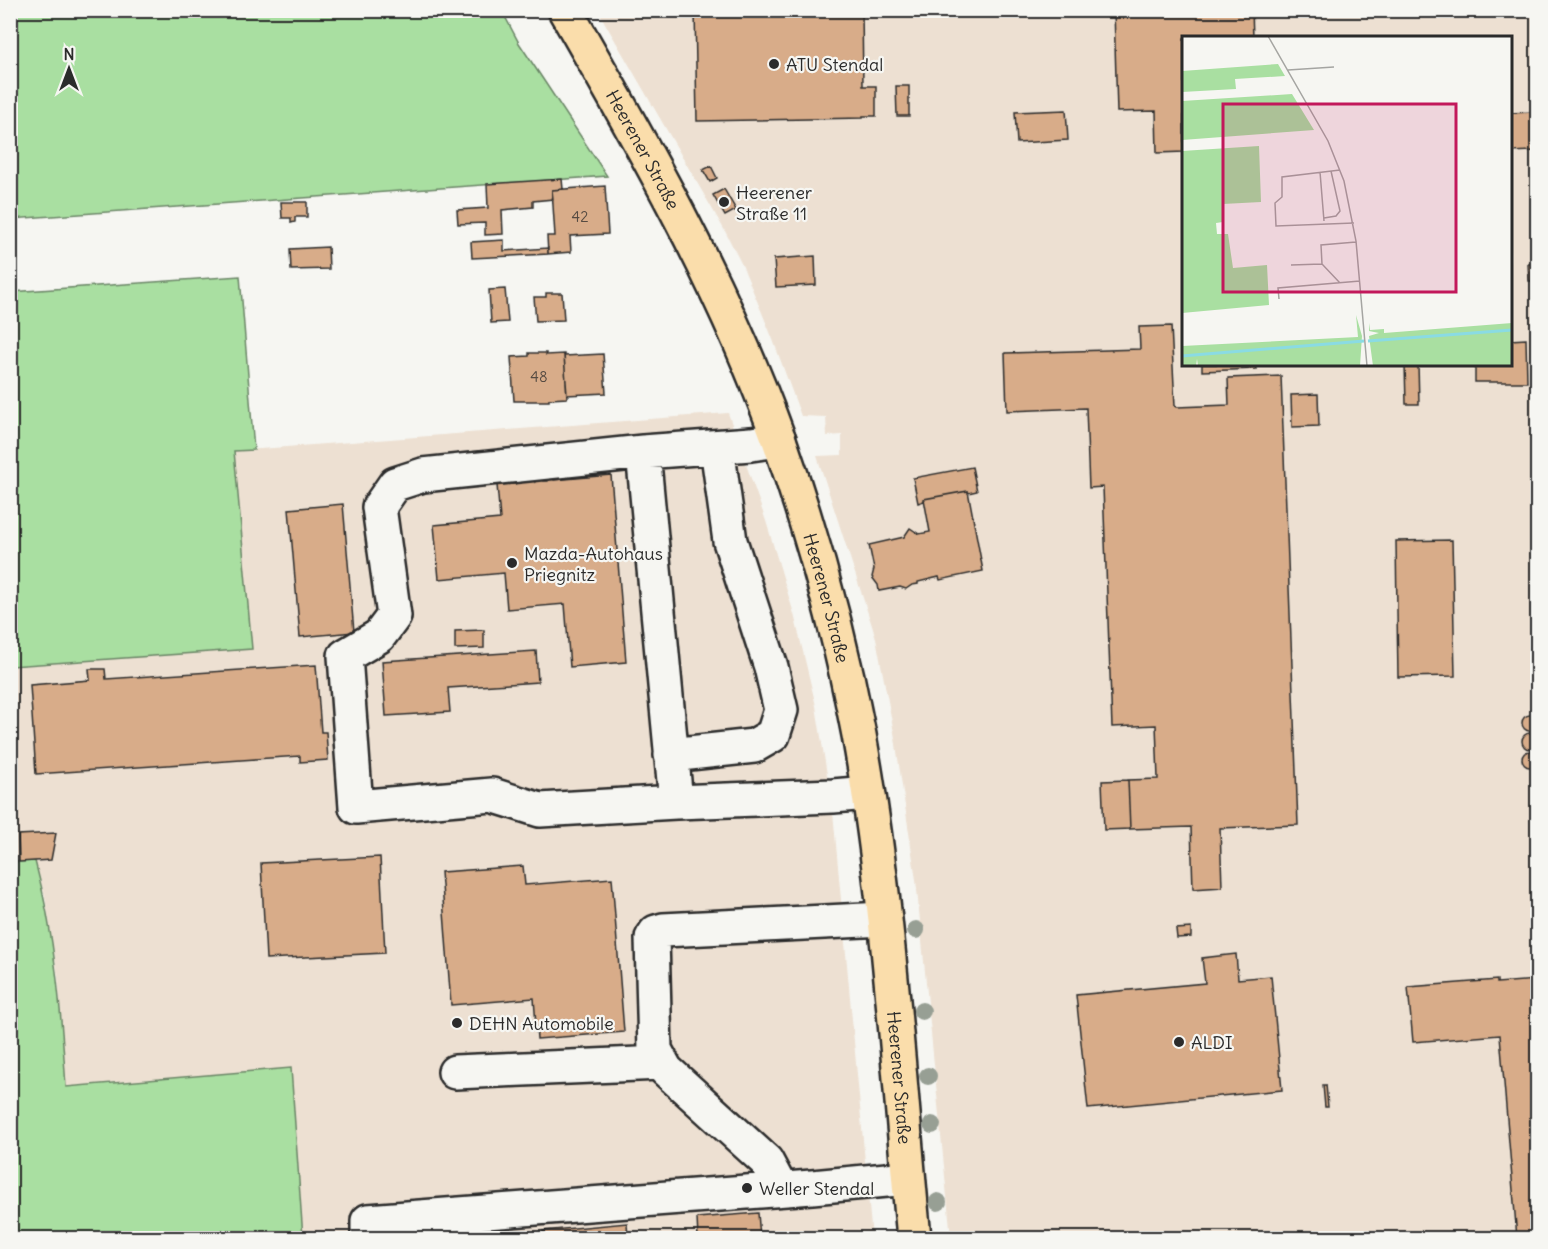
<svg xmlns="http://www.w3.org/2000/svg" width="1548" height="1249" font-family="Delius,sans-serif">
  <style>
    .built { fill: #ede0d2; fill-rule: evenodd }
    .green { fill: #a9dfa1; stroke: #6a8566; stroke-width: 1.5 }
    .building { fill: #d8ac89; stroke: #2b2b2b; stroke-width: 1.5 }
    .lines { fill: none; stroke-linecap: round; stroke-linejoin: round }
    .minor-casing { stroke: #2b2b2b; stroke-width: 38 }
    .major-casing { stroke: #2b2b2b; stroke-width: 38 }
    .minor { stroke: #f6f6f2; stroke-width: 33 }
    .major { stroke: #faddab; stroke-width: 33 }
    .tree { fill: #979f94 }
    .poi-dot { fill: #2b2b2b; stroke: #f6f6f2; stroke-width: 2 }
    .labels { text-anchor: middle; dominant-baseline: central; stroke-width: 4.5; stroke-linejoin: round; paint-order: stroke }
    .number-label { font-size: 15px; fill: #564b42 }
    .poi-label { font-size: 18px; fill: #2b2b2b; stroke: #f6f6f2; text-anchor: start }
    .street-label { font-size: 18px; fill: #2b2b2b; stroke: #f6f6f2 }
    .inset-river { fill: none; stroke: #8adbe3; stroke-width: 3 }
    .inset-road { fill: none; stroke: #a5a5a2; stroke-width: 1.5 }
    .view { fill: #c2185b; fill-opacity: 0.15; stroke: #c2185b; stroke-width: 3 }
    .inset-edge { fill: none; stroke: #2b2b2b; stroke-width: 3 }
  </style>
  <rect width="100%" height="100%" fill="#f6f6f2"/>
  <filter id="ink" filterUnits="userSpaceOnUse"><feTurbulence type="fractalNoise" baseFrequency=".0167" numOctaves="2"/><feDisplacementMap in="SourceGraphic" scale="12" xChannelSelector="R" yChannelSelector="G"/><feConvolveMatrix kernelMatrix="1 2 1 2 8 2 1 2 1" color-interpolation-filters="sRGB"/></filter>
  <g filter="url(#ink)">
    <path class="built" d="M598,11H1537V1238H951L916,880L895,738L876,638L817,456L842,455V435L827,436L826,417L801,416L772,337L743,267L725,231ZM1184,38H1510V364H1184Z
      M728,413L766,521L794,614L816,706L833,812L872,1238H303L291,1069L66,1087L58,977L45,897L35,861L11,862V666L252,648L234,451Z"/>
    <path class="green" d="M11,11H502L519,43L607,176L11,219Z
      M240,276L254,450L234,451L252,649L11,666V292Z
      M35,861C55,935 61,1010 66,1087L291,1068L303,1238H11V862Z"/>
    <path class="building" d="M695,10H862L863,86H876V116H863V118L697,121Z
      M1114,10H1252L1253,38H1184V152L1157,153L1156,111L1117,112Z
      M896,86H909V116H897Z
      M1534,101H1538V253L1535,151L1510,152V113L1534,112Z
      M1066,110L1068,140L1017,143L1015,112Z
      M711,166L717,178L710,182L703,170Z
      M562,179L563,189L552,190L553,199L533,201V207L502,210L503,234L485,235V223L458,224L457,210L488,208L487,184Z
      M605,186L608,234L570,236L571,252L548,254L547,236H555L552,190Z
      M724,189L736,210L725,216L713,195Z
      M281,202H307V217H295V222L291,223V218H282Z
      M504,240V251L548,248V254L472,258L471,242Z
      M328,247L329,269L291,270L290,249Z
      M815,256L816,285L776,287L774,259Z
      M1528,264H1538V281H1529Z
      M505,289L508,322L491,323L489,290Z
      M546,293H562L564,320L536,321L534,297H546Z
      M1171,326L1175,406L1177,407L1229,405L1228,378L1281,376L1298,825L1220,828L1222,887L1193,889L1191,827L1130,829L1128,780L1158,779L1156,725L1112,727L1103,487L1089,488L1086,408L1007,411L1005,353L1140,349L1139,327Z
      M1526,339L1527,382H1475V364H1510V340Z
      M529,353H546V355L564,354L567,398L549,399V401H514L511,357L529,356Z
      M603,354L606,393L567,395L564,356Z
      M1202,364H1255L1256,369L1202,371Z
      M1405,364H1418L1419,404H1406Z
      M1318,394L1319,426L1292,427L1291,395Z
      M972,467L977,491L968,493V491L924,499V501L918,503L913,478Z
      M534,475L535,482L539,478L543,481H548L551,477L554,480L611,475L626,662L570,667L565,604L507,609L504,573L439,579L434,525L500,519L497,485L515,484V476Z
      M968,491L983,571L940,580L939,577L918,582V584L912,585L906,589L900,587L879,591L878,585L872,577L874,569L869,545L904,537L910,528L919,534L930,532L924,499Z
      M343,504L354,632L300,637L289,509Z
      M1452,540L1455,676L1398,677L1396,541Z
      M484,630V648L455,649V631Z
      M536,651L538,682L448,688L450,712L386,716L382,661Z
      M316,665L321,732H326L328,760L300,762V756L36,774L30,685L90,680L89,669H105L106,679Z
      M1522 723a8 8 0 1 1 16 0a8 8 0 1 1-16 0Z
      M1522 741a8 8 0 1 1 16 0a8 8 0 1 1-16 0Z
      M1522 759a8 8 0 1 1 16 0a8 8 0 1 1-16 0Z
      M1128,780L1130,829L1104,830L1102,781Z
      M56,833L51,860L19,862L18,835Z
      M380,857L385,953L266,959L261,863Z
      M523,866L525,885L612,878L624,1032L537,1039L534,998L451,1005L441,872Z
      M1191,928V937L1177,938L1176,929Z
      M1236,954L1238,979L1271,976L1282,1090L1088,1109L1076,995L1205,983L1202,958Z
      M1497,980V983L1538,980V1238H1517L1500,1035L1413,1042L1408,987Z
      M1323,1085H1326L1328,1107H1325Z
      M758,1213L760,1238H698L697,1218Z
      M627,1223L628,1238H543V1231Z"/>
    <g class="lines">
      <g class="minor-casing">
        <path id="minor" d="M779,440L751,444L643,452L423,475L395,484L379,507L394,616L379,636L345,656L356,807L492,795L540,810L676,802L833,796L868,793
          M643,452L676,802
          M671,755L754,746L773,735L781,710L771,667L730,541L717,447
          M455,1072L661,1063
          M781,1189L766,1161L666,1070L655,1050L652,938L656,932L663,930L884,919
          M368,1238V1221L812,1187L908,1178"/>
      </g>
      <g class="major-casing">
        <g id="major">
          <path id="s1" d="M565,10C645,149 725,289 779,440C813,536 840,635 859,735C889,901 898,1071 914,1238"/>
        </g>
      </g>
      <use href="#minor" class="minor"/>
      <use href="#major" class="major"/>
    </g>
    <g class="tree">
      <circle cx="916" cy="930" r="9"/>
      <circle cx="922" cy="1011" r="9"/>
      <circle cx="928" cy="1076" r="9"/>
      <circle cx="932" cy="1125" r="9"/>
      <circle cx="938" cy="1202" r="9"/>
    </g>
  </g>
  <g class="poi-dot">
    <circle cx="774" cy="64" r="6"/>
    <circle cx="724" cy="202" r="6"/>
    <circle cx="512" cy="563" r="6"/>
    <circle cx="457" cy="1023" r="6"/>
    <circle cx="1179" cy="1042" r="6"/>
    <circle cx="747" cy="1188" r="6"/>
  </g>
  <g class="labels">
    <g class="number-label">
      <text x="580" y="216">42</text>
      <text x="539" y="376">48</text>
    </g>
    <g class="poi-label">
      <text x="786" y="64">ATU Stendal</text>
      <text x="736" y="192">Heerener<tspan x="736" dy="21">Straße 11</tspan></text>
      <text x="524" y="553">Mazda-Autohaus<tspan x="524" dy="21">Priegnitz</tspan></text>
      <text x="469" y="1023">DEHN Automobile</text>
      <text x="1191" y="1042">ALDI</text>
      <text x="759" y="1188">Weller Stendal</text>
    </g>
    <g class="street-label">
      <text stroke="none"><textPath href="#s1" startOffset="160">Heerener Straße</textPath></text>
      <text stroke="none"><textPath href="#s1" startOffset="646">Heerener Straße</textPath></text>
      <text stroke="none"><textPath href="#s1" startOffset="1132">Heerener Straße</textPath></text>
    </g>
  </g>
  <g transform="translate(1182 36)">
    <rect width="330" height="330" fill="#f6f6f2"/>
    <path d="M96,28L103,40L53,43L54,53L0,56V35ZM110,58L132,94L0,104V65ZM77,110L79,166L41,168V186L34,187L35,198H46L51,232L85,229L87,269L0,277V115ZM174,279L180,300L178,330H16L15,323L14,330H0V310L176,301ZM187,287L188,294L202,293V297L330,287V330H191L187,300L197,297L187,295Z" fill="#a9dfa1"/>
    <path class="inset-river" d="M186,305L330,294M0,320L182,305"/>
    <path class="inset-road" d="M86,0L146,105L162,145L174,205L185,330M106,34L152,31M158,134L100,141V161L93,167L94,190L172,187M138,136L142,185M142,182L154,180L158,175L149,135M109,229L140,228M158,247L140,228L139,209L174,206M97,263L96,252L178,245"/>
    <path class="view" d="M41,68H274V256H41Z"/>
    <rect width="330" height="330" class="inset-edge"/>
  </g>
  <rect width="1548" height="1249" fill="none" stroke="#f6f6f2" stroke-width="36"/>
  <rect x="18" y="18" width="1512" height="1213" fill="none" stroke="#2b2b2b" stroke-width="2" filter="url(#ink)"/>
  <g transform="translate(69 69)" stroke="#f6f6f2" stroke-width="4.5" paint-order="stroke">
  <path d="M0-4.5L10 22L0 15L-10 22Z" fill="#2b2b2b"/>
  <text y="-9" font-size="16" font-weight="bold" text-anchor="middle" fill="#2b2b2b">N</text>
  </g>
</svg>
